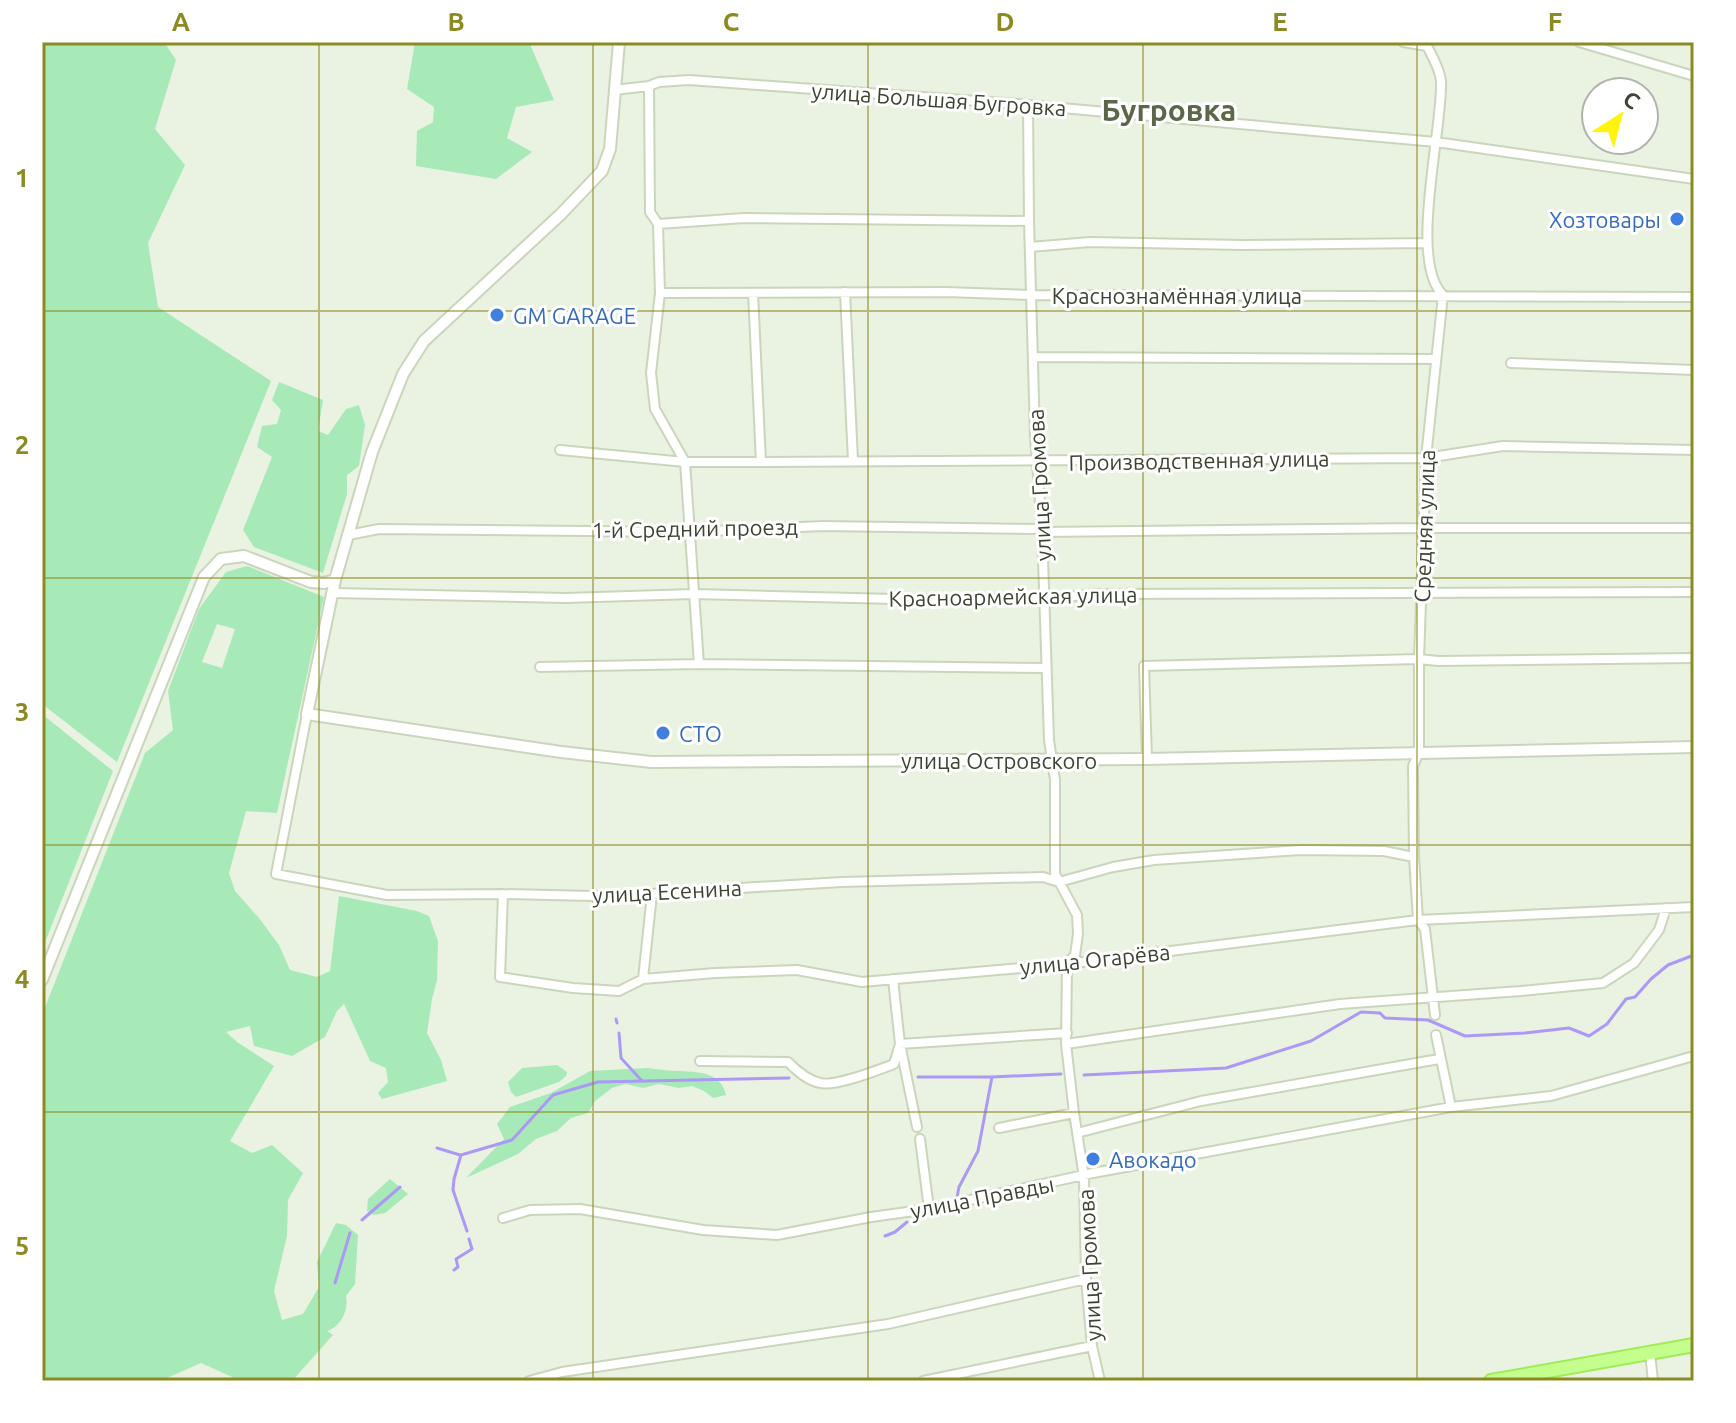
<svg xmlns="http://www.w3.org/2000/svg" width="1736" height="1423" font-family="Ubuntu,sans-serif">
  <style>
    .green { fill: #a7eab8; fill-rule: evenodd }
    .lines { fill: none; stroke-linecap: round; stroke-linejoin: round }
    .stream { stroke: #ac98f5; stroke-width: 3 }
    .minor-casing { stroke: #c9d6bb; stroke-width: 12 }
    .tertiary-casing { stroke: #c9d6bb; stroke-width: 14 }
    .primary-casing { stroke: #a0ec56; stroke-width: 16 }
    .minor { stroke: #fff; stroke-width: 8 }
    .tertiary { stroke: #fff; stroke-width: 10 }
    .primary { stroke: #c4ff8e; stroke-width: 12 }
    .grid { fill: none; stroke: #8b8a23; stroke-width: 2; stroke-opacity: 0.55 }
    .shop-dot { fill: #3f7fe0; stroke: #fff; stroke-width: 3 }
    .labels { text-anchor: middle; dominant-baseline: central; stroke-width: 6; stroke-linejoin: round; paint-order: stroke }
    .street-label { font-size: 22px; fill: #3d4432; stroke: #fff }
    .shop-label { font-size: 22px; fill: #366cbe; stroke: #fff; text-anchor: start }
    .district-label { font-size: 30px; font-weight: bold; fill: #5b6748; stroke: #fff }
    .neatline { fill: none; stroke: #8b8a23; stroke-width: 3 }
    .grid-label { font-size: 26px; text-anchor: middle; font-weight: bold; fill: #8b8a23 }
  </style>
  <rect width="100%" height="100%" fill="#eaf2e2"/>
  <path class="green" d="M42,42H164L176,60L155,129L185,165L148,243L158,307L271,381L117,762L42,704Z
    M415,42H529L554,100L516,107L507,138L532,152L496,179L416,166L417,131L433,122L434,107L407,89Z
    M279,382L323,400L318,431L328,435L346,409L359,405L365,425L359,466L347,475V494L323,573L254,547L243,530L272,457L257,447L262,426L277,424L281,410L272,400Z
    M247,566L324,597L277,813L246,811L229,873L235,891L259,918L279,945L290,970L317,977L330,971L339,896L417,911L429,916L438,941L437,980L432,999L427,1033L441,1060L447,1081L382,1099L378,1093L388,1082L386,1068L370,1061L344,1004L337,1011L325,1037L292,1056L254,1046L250,1026L226,1032L237,1042L274,1066L230,1141L252,1153L272,1145L303,1173L288,1200L287,1236L274,1291L282,1320L303,1314L319,1287L317,1262L336,1223L346,1225L358,1235L355,1284L346,1296C349,1310 341,1327 327,1331L333,1335L292,1381H233L232,1377L201,1363L160,1381H42V1015L145,753L173,730L168,691L199,609L226,572ZM217,624L235,629L222,668L202,662Z
    M42,714L113,771L42,950Z
    M557,1065L567,1072L566,1076L559,1082L516,1097L511,1092L508,1082L522,1068Z
    M647,1068C658,1069 669,1071 680,1071C699,1072 721,1072 726,1095L713,1098L704,1091L692,1086L679,1088L659,1084L643,1088L626,1084L612,1088L595,1101L588,1113L571,1118L557,1131L536,1139L518,1154L466,1178L504,1139L497,1124L510,1107L551,1093L590,1071Z
    M390,1179L408,1194L385,1213L374,1215L367,1211L368,1199Z"/>
  <g class="lines">
    <path class="stream" d="M616,1019L617,1023
      M619,1033L621,1058L642,1081
      M1084,1075L1226,1068L1311,1041L1361,1012L1380,1013L1385,1018L1428,1020L1465,1036L1525,1033L1569,1028L1589,1036L1607,1024L1626,999L1635,997L1651,979L1668,965L1694,955
      M918,1077H992L1061,1074
      M437,1148L460,1155
      M956,1202L959,1187L978,1151L992,1077
      M362,1220L400,1187
      M467,1231L453,1190L454,1179L461,1155L512,1140L553,1095L598,1082L789,1078
      M885,1236L895,1232L907,1222
      M454,1270L458,1267L456,1259L472,1249L469,1239
      M335,1283L350,1233"/>
    <g class="minor-casing">
      <path id="minor" d="M1403,42L1427,46
        M1428,42L1427,46C1432,56 1440,69 1441,81C1443,129 1408,261 1443,295L1426,458L1419,659V752L1413,766L1414,857L1418,920L1425,929L1435,1015
        M1579,42L1694,76
        M649,86L650,212L658,224L660,293L651,373L655,409L685,462L699,664
        M614,90L649,86L659,82L689,80L1018,104L1436,142L1694,179
        M1028,105L1029,221L1035,436L1042,529L1049,740L1055,780V874L1077,915L1078,934L1075,955L1067,964L1066,1044L1074,1113L1084,1177L1086,1279L1092,1346L1100,1381
        M658,224L744,218L1029,221
        M1030,247L1090,242L1242,245L1427,243
        M845,292L853,461
        M660,293L945,292L1031,295L1694,297
        M753,293L761,462
        M1033,357L1436,359
        M1511,363L1694,370
        M560,450L685,462H761L1426,458L1503,446L1694,450
        M1042,532L1423,528H1694
        M348,535L379,529L690,532L823,526L1042,529
        M333,593L565,598L694,594L895,599H1044L1098,594L1694,592
        M540,667L699,664L1046,668
        M307,714L276,874L387,895L503,894L592,896L652,894L673,892L842,882L1043,877L1059,882L1113,867L1154,860L1301,850L1384,851L1414,857
        M1147,759L1144,666L1419,659L1438,661L1694,658
        M503,894L500,977L573,988L619,991L643,979L715,973L797,970L862,982L1067,964L1418,920L1694,907
        M643,979L652,894
        M893,979L900,1044L917,1127
        M1436,1035L1451,1107
        M1066,1044L1340,1004L1521,991L1603,983L1634,963L1659,930L1666,908
        M700,1061L788,1062C797,1071 807,1080 820,1083C835,1087 878,1070 894,1064L900,1044L1067,1033
        M999,1128L1074,1113
        M1077,1133L1201,1101L1439,1059
        M920,1139L929,1209
        M503,1218L530,1210L580,1209L703,1230L777,1235L871,1217L929,1209L1093,1173L1451,1107L1551,1096L1694,1056
        M1650,1353L1653,1381
        M529,1381L562,1372L888,1324L1086,1279
        M923,1381L1092,1346"/>
    </g>
    <g class="tertiary-casing">
      <path id="tertiary" d="M619,42L610,149L602,171L561,214L424,341L403,374L372,452L335,580L307,714L561,752L651,762L1147,759L1694,747
        M42,980L204,577L221,559L244,556L311,582L324,583L335,580"/>
    </g>
    <g class="primary-casing">
      <path id="primary" d="M1491,1381L1694,1345"/>
    </g>
    <use href="#minor" class="minor"/>
    <use href="#tertiary" class="tertiary"/>
    <use href="#primary" class="primary"/>
  </g>
  <path class="grid" d="M319,42V1381M593,42V1381M868,42V1381M1143,42V1381M1417,42V1381M42,311H1694M42,578H1694M42,845H1694M42,1112H1694"/>
  <g class="shop-dot">
    <circle cx="1677" cy="219" r="8"/>
    <circle cx="497" cy="315" r="8"/>
    <circle cx="663" cy="733" r="8"/>
    <circle cx="1093" cy="1159" r="8"/>
  </g>
  <g class="labels">
    <g class="street-label">
      <text transform="translate(939 99) rotate(4)">улица Большая Бугровка</text>
      <text x="1177" y="295">Краснознамённая улица</text>
      <text transform="translate(1199 460) rotate(-1)">Производственная улица</text>
      <text transform="translate(1039 485) rotate(-93)">улица Громова</text>
      <text transform="translate(1424 526) rotate(-88)">Средняя улица</text>
      <text transform="translate(695 528) rotate(-1)">1-й Средний проезд</text>
      <text transform="translate(1013 596) rotate(-1)">Красноармейская улица</text>
      <text x="999" y="760">улица Островского</text>
      <text transform="translate(667 891) rotate(-3)">улица Есенина</text>
      <text transform="translate(1095 959) rotate(-6)">улица Огарёва</text>
      <text transform="translate(982 1197) rotate(-11)">улица Правды</text>
      <text transform="translate(1089 1265) rotate(-93)">улица Громова</text>
    </g>
    <g class="shop-label">
      <text x="1661" y="219" text-anchor="end">Хозтовары</text>
      <text x="513" y="315">GM GARAGE</text>
      <text x="679" y="733">СТО</text>
      <text x="1109" y="1159">Авокадо</text>
    </g>
    <g class="district-label">
      <text x="1169" y="110">Бугровка</text>
    </g>
  </g>
  <rect width="1736" height="1423" fill="none" stroke="#ffffff" stroke-width="88"/>
  <g transform="translate(1620 116) rotate(36)"><circle r="38" fill="#ffffff" stroke="#b1b4ad" stroke-width="2"/>
  <path d="M0-6L14 30L0 20L-14 30Z" fill="#fff40c"/>
  <text y="-12" font-size="22" font-weight="bold" text-anchor="middle" fill="#3d4432">С</text>
  </g>
  <rect x="44" y="44" width="1648" height="1335" class="neatline"/>
  <g class="grid-label">
    <text x="181" y="31">A</text>
    <text x="456" y="31">B</text>
    <text x="731" y="31">C</text>
    <text x="1005" y="31">D</text>
    <text x="1280" y="31">E</text>
    <text x="1555" y="31">F</text>
    <text x="22" y="187">1</text>
    <text x="22" y="454">2</text>
    <text x="22" y="721">3</text>
    <text x="22" y="988">4</text>
    <text x="22" y="1255">5</text>
  </g>
</svg>
